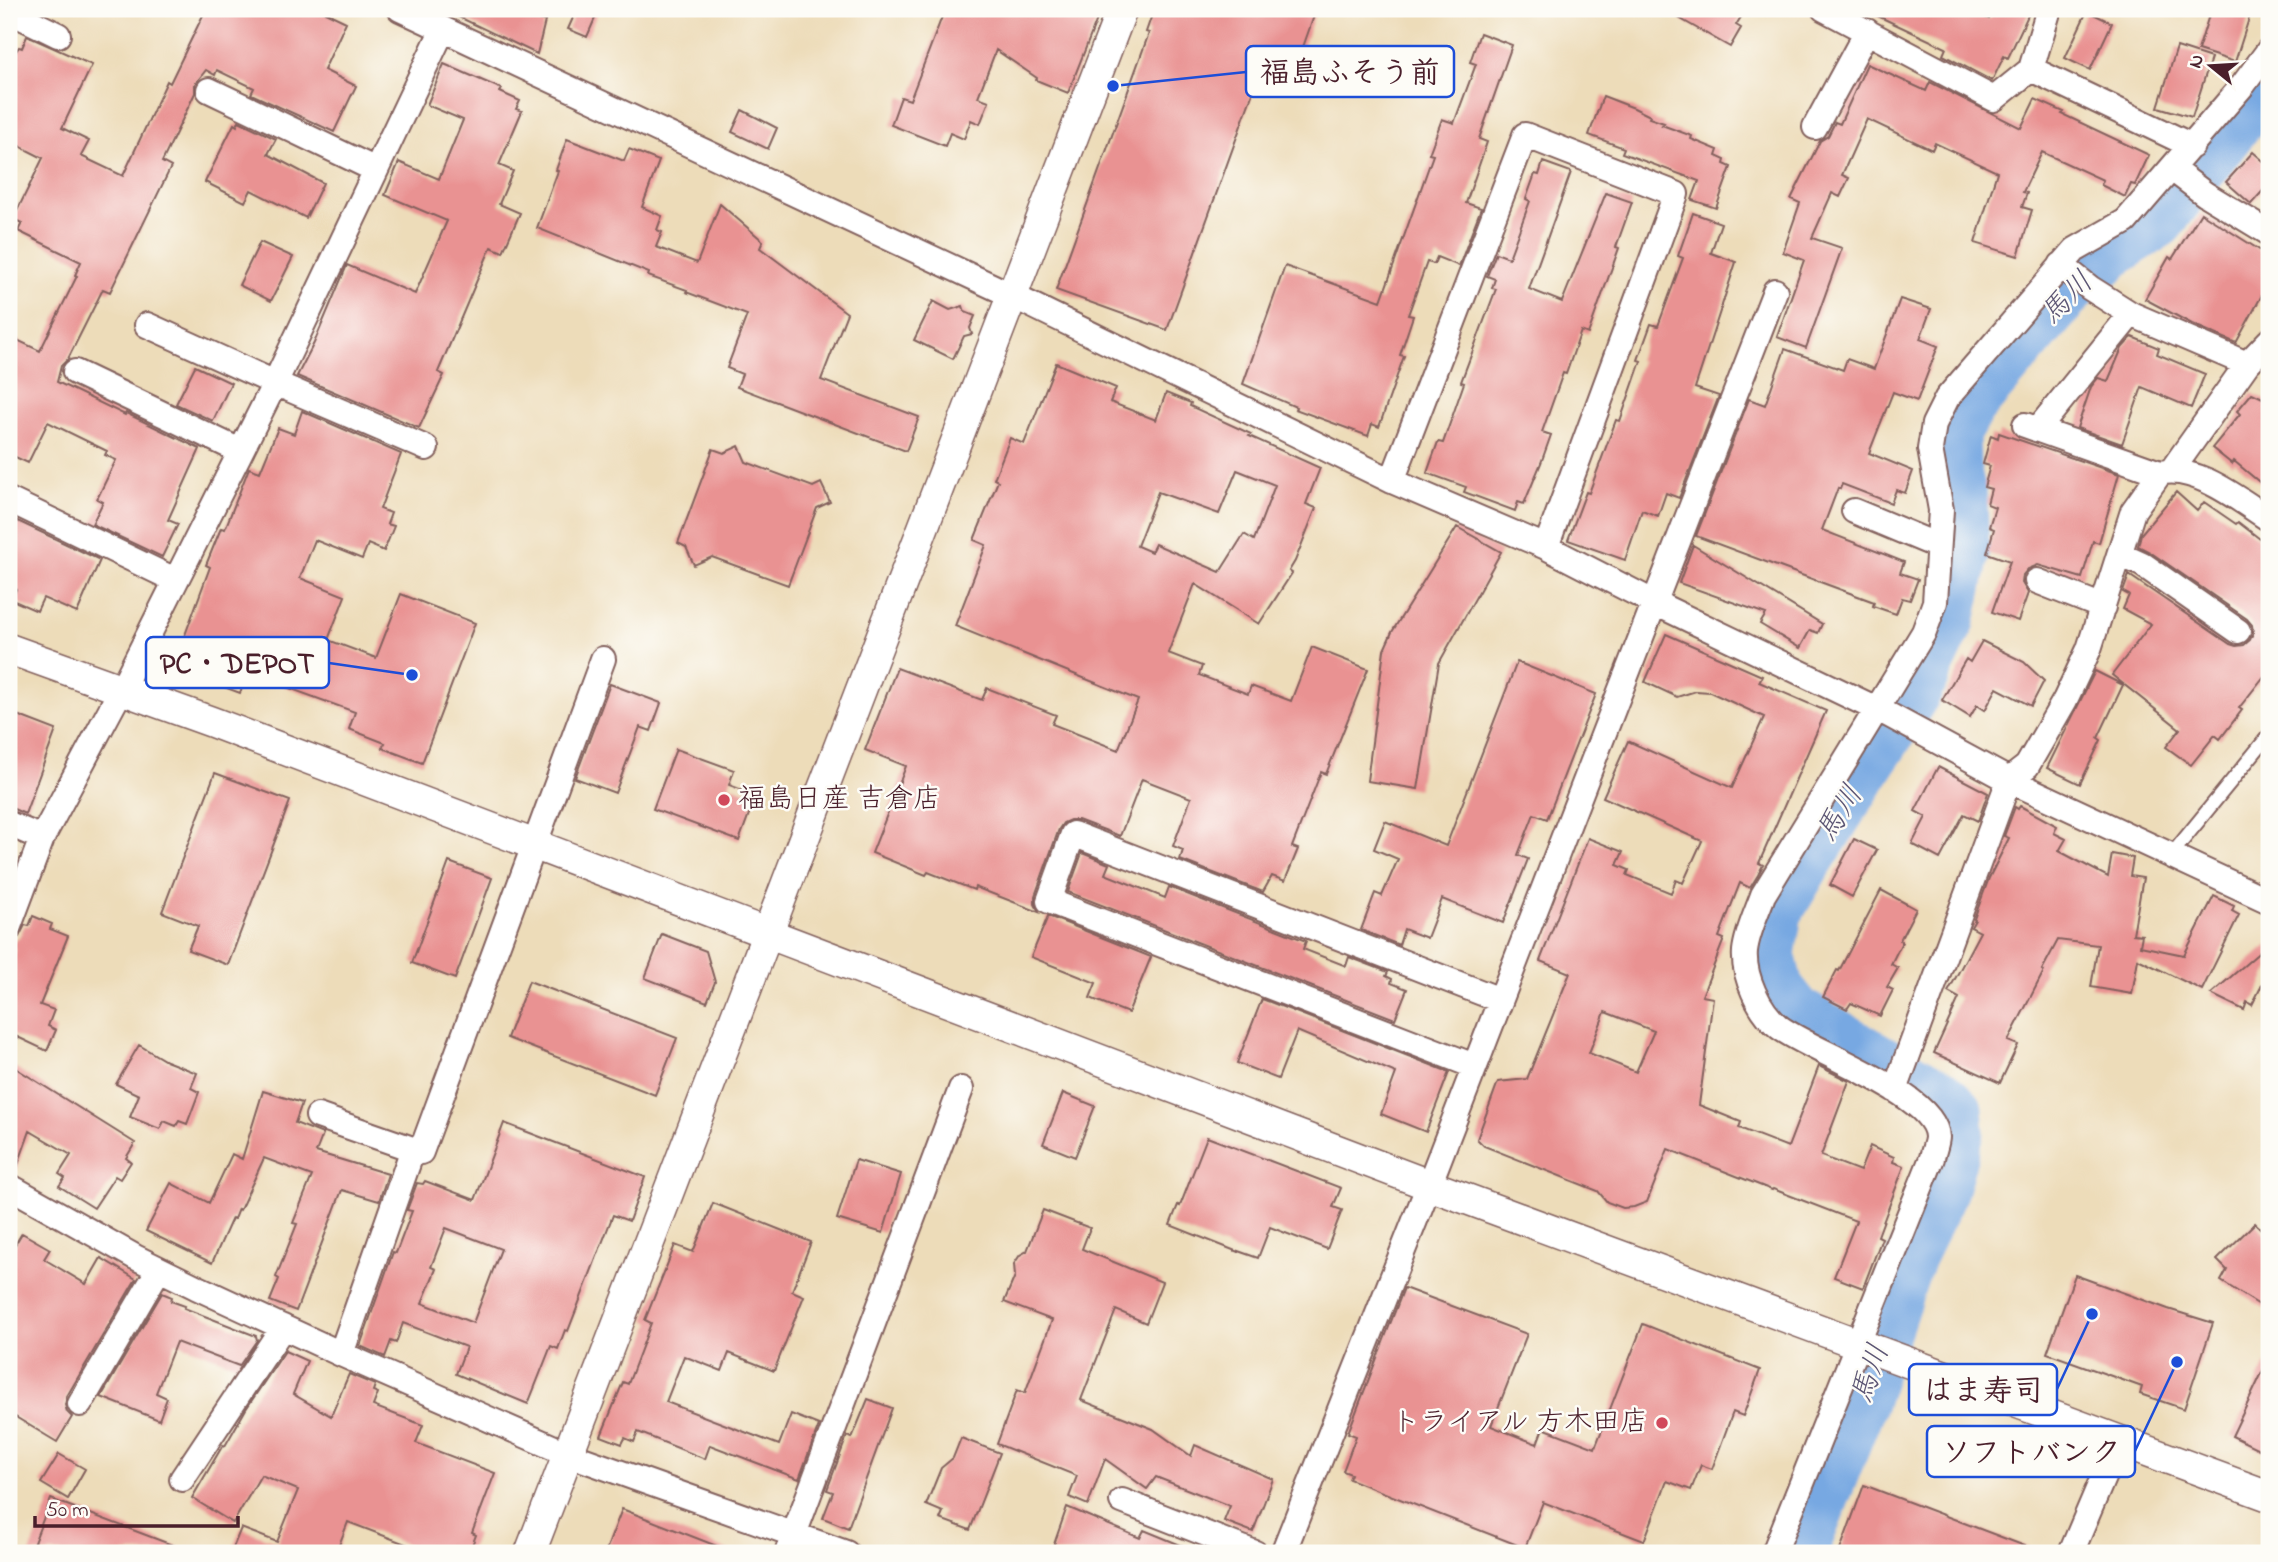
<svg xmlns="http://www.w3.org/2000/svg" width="2278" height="1562" font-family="'Indie Flower','Klee One',sans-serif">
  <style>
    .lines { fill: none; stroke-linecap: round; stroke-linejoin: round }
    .river { stroke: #77a8e2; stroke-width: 49 }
    .building { fill: #e99292; fill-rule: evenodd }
    .service-casing { stroke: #83615d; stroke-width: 16 }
    .minor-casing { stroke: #83615d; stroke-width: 28 }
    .tertiary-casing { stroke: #83615d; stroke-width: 33 }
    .service { stroke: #fff; stroke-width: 12 }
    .minor { stroke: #fff; stroke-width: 24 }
    .tertiary { stroke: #fff; stroke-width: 30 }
    .poi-dot { fill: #d1495b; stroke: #fdfcf7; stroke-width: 2.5 }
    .labels { text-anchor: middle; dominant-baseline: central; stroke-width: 5; stroke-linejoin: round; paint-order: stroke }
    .poi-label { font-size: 28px; fill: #4a1f2b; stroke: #fdfcf7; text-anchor: start }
    .water-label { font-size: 30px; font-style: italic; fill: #5c5674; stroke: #fdfcf7 }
    .leader { fill: none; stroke: #1d4ed8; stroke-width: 2.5 }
    .callout-dot { fill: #1d4ed8; stroke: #fdfcf7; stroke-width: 2.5 }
    .callout { fill: #fdfcf7; stroke: #1d4ed8; stroke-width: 2.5 }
    .callout-label { font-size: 30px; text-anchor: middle; font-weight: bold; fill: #4a1f2b }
  </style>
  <rect width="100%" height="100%" fill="#fdfcf7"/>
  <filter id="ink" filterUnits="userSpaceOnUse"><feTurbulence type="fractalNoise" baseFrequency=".0143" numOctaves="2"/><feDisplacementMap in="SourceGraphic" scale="14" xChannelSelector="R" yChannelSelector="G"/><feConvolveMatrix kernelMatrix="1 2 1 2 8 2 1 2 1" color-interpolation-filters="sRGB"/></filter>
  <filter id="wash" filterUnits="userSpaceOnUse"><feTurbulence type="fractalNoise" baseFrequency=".00686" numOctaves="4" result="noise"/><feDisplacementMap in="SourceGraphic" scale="28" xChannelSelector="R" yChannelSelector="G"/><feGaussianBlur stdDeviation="1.57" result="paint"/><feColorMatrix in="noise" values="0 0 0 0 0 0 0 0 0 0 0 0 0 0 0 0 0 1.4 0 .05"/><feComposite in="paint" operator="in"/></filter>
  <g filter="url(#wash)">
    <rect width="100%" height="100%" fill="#eddcb9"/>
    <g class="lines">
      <path class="river" d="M1803,1553L1864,1399L1911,1257L1944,1189L1960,1132L1958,1109L1940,1093L1798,1011L1779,987L1771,954L1778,913L1805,867L1917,692L1951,621L1965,555L1963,500L1956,465L1955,434L1970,408L2077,284L2120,249L2160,223L2269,84"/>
    </g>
    <g id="blocks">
      <path class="building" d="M206,9H319L346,22L324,70L356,86L334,132L251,94L254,88L217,70L215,75L206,70L195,84V93L162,162L171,167L110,292L103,289L68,359L61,366L57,382L125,415L126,413L200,449L168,520L178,524L162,557L92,524L103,502L97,499L116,460L105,455L107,451L48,422L28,463L9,454V336L40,351L77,276L75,275L81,262L18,231L22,223L13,219L43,158L9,141V47L16,51L19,47L22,48L27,36L92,65L62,128L89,141L81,156L123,176L167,81L170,83Z
        M442,9H525L524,15L545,21L537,54Z
        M577,9H599L587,37L568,29Z
        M945,9H1101L1068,93L1036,80L1037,78L996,50L978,97L989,101L980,124L971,120L964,139L950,133L945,146L891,125L901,97L910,100Z
        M1154,9H1302L1315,13L1290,84L1260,73L1167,330L1056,290L1149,33L1146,32Z
        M1663,9H1746L1736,25L1741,28L1730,47Z
        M1863,9H1966L1989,19L1993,9H2031L2008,58L2004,56L1992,81L1943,55L1946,48Z
        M2211,9H2252L2235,62L2198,50Z
        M2087,11L2112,23L2090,70L2065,58Z
        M1480,33L1512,45L1479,139L1487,142L1466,203L1481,208L1459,266L1437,257L1434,264L1427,262L1408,315L1413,316L1400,355L1404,356L1379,427L1372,424L1368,436L1295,409L1296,407L1243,384L1285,266L1381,301L1433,155L1429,154L1442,119L1454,123L1476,64L1470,62Z
        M2177,47L2211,58L2192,117L2158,107Z
        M444,64L502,89L500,92L520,101L516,109L522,111L499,165L513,171L499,204L520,213L503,252L491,247L438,372L444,375L419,428L297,376L314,343L347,265L415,294L447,221L385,195L399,162L439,179L463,120L427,105Z
        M1867,64L1926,91L1930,82L2021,128L2035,99L2064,112L2062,114L2149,155L2135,185L2131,184L2125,197L2101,185L2103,180L2042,152L2023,192L2027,193L2022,207L2032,210L2018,256L1975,243L1997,172L1935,143L1932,150L1867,119L1842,175L1849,178L1840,197L1832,193L1812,238L1842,248L1806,348L1777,337L1804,260L1783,252L1800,203L1791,199L1820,141L1828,136L1835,122L1840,124Z
        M1603,96L1634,108L1650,116L1649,118L1664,123L1662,125L1692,136L1691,139L1718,150L1716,156L1725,160L1724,164L1731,167L1716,208L1692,200L1699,181L1622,153L1624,148L1589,135Z
        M742,110L777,128L768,149L732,132Z
        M239,121L276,139L268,154L323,183L306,218L251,190L245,202L205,182L234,124L237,126Z
        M567,139L624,161L629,149L659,161L642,207L662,216L657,230L662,232L656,247L697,263L720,204L763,241L760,248L847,313L821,380L919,417L906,451L737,387L742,374L727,368L747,315L686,292L687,290L648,276L649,273L537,228L558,171L556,170Z
        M2253,152L2269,166V184L2251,204L2226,182Z
        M1543,162L1571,172L1529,289L1562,302L1606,193L1632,202L1616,247L1619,248L1588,334L1581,331L1566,374L1563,373L1542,432L1551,435L1541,463L1524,504L1518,502L1515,511L1464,492L1466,487L1427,473L1438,442L1443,443L1464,383L1461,382L1496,289L1492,288L1495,279L1487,276L1496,253L1509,258L1530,201L1526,199L1535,174L1539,175Z
        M1693,213L1721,223L1711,253L1736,262L1695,388L1719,396L1679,498L1666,493L1658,516L1642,510L1625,560L1568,540L1586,492L1589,493L1616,420L1620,421L1641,361L1638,360L1651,324L1658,326L1683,258L1678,256Z
        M2201,213L2269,256V282L2236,343L2192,324L2145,299L2169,257L2172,259Z
        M260,242L293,257L271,301L239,285Z
        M1900,299L1931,309L1920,339L1938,346L1917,401L1893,392L1869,453L1913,471L1905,493L1896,490L1891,503L1842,484L1840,489L1838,488L1822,530L1904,562L1900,573L1918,579L1910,600L1902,598L1896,614L1873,606L1874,602L1696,536L1749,399L1765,405L1785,349L1843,370L1847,359L1874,369Z
        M933,301L950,310L963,306L965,312L975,316L970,328L972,334L964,336L953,359L914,340Z
        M2132,337L2159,348L2157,354L2205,374L2191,408L2142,387L2122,444L2077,428L2091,387L2098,378L2108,381L2122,348Z
        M1056,363L1116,388L1110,402L1156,420L1166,393L1191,403L1190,406L1251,434L1249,436L1320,468L1306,504L1316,508L1295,561L1289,571L1292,573L1259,624L1195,584L1168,653L1202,666L1199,675L1248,694L1251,686L1291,701L1312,647L1368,669L1326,774L1321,772L1292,847L1298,849L1285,881L1272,876L1263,892L1180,860L1183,850L1173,846L1191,798L1142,779L1120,836L1078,820H1070L1063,823L1059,829L1035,896V904L1039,912L975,887L974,890L928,872L926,875L872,853L906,766L865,750L897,668L982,700L987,688L1056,715L1052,724L1118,750L1138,700L955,626L986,545L974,540L998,481L994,479L1010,438L1024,444ZM1237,470L1275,485L1254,540L1244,534L1220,572L1155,544L1151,552L1137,546L1158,492L1219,514Z
        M195,366L231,383L213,421L176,404Z
        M2252,393L2269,401V490L2234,461L2232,464L2212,448L2240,414L2237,411Z
        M302,411L401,454L380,509L391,513L387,524L394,526L384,551L368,544L362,559L315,540L300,578L345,596L328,640L376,658L401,594L475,623L422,763L382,748L385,743L349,729L355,712L248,673L240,693L189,674L197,652L181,646L210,567L206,565L221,528L225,529L249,468L260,472L278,428L294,434Z
        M1999,433L2119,474L2099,543L2093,541L2082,578L2038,565L2028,569L2023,575L2022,583L2028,593L2018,621L1992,612L2010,561L1987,553L1994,529L1989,527L1995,507L1987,504L1991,489L1984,487L1990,466L1983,464L1991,435L1998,438Z
        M739,446L746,462L813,487L821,483L830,502L817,508L788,585L712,557L694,565L686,547L678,543L713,449L724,453Z
        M2176,492L2197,511L2204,502L2236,524L2238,522L2269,546V670L2239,708L2242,710L2220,739L2215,735L2191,765L2166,747L2180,729L2112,675L2151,624L2123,609L2129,595L2123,592L2129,575L2230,644L2236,646L2244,645L2250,640L2253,633L2252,625L2247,619L2150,552L2138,546L2141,534Z
        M9,517L100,560L77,613L43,598L37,611L12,600L16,589L9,586Z
        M1457,527L1501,552L1439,663L1418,789L1367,781L1384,650L1392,632Z
        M1693,545L1822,624L1818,633L1810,630L1800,648L1760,624L1766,614L1679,583Z
        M1666,634L1762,676L1759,682L1826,711L1759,863L1763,865L1758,875L1750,888L1740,883L1719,937L1724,939L1702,996L1713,998L1699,1105L1741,1122L1739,1128L1788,1147L1819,1066L1849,1081L1821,1156L1860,1171L1870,1146L1894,1157L1893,1162L1904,1166L1878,1236L1882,1238L1863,1288L1834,1277L1856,1221L1773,1189L1772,1190L1668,1149L1647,1202L1634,1207L1623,1208L1607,1202L1598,1191L1484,1146L1477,1139L1498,1082L1527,1079L1570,973L1540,961L1588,838L1623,852L1617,865L1629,870L1627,875L1671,893L1676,880L1683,883L1702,841L1603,797L1628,741L1732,788L1764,717L1710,692L1696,691L1677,697L1645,682ZM1605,1012L1654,1031L1636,1072L1589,1053Z
        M1982,641L2024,662L2044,681L2031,706L1997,688L1985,710L1977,705L1970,717L1942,700L1966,659L1970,662Z
        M1517,662L1596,694L1547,819L1534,814L1518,855L1528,859L1503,923L1442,899L1427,938L1404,929L1399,945L1361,930L1375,893L1382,896L1398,859L1374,849L1385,821L1446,846Z
        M2095,671L2123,685L2098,738L2101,740L2080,784L2047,768Z
        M610,684L661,703L651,731L640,727L615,793L575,778Z
        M9,712L56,730L25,814L9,807Z
        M676,749L734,770L729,785L756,795L739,841L653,809Z
        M1938,767L1988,793L1978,821L1964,814L1940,859L1912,844L1926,817L1915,811Z
        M215,773L290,801L228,965L188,950L198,926L162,912Z
        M2020,806L2057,826L2054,833L2066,839L2059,851L2108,877L2112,854L2133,858L2130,876L2143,878L2133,934L2142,935L2140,946L2184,955L2214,896L2234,906L2232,911L2239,915L2202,990L2138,959L2132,994L2091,987L2098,945L2058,940L2042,970L2044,971L2008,1041L2018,1045L2000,1083L1934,1053L1959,998L1948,992L1980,932L1971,927L1975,920L1974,919L1989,878L2009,838L2004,836L2015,807L2018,809Z
        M1854,839L1877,850L1852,897L1830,885Z
        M1082,853L1109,864L1105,874L1165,898L1169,887L1306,941L1303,949L1346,966L1349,957L1388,972L1386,976L1392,979L1391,983L1407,989L1395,1019L1068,892Z
        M449,862L492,878L455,979L412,963Z
        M1881,890L1916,909L1900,940L1902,942L1891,964L1898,968L1887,987L1893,990L1880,1016L1851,1003L1847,1009L1823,997L1837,970L1839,971Z
        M33,916L52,924L50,929L68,936L40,1005L54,1010L48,1026L56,1030L47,1051L9,1033V966L16,949L10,947L14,940L19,937L25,925L29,926Z
        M1048,916L1151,957L1128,1013L1090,998L1096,983L1031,957Z
        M662,934L706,951L715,982L707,1002L645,978Z
        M2269,944V971L2252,1005L2247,1002L2244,1010L2211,994Z
        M529,981L677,1038L655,1095L507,1038Z
        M1262,999L1449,1072L1426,1132L1381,1114L1396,1073L1297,1031L1278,1079L1237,1063Z
        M139,1045L166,1061L197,1073L191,1088L199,1092L187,1124L179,1121L176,1126L164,1121L160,1129L130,1117L139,1095L116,1084Z
        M9,1064L135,1143L126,1158L131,1162L120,1179L115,1176L94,1208L59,1186L65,1178L59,1174L71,1155L30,1131L15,1173L9,1171Z
        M263,1091L302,1103L295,1123L323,1134L316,1152L388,1174L379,1201L342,1190L296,1311L270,1301L279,1279L276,1277L297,1224L293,1223L312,1176L264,1158L240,1210L238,1209L234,1219L232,1218L212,1263L146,1231L171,1183L209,1203L232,1154L242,1159Z
        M1063,1093L1095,1106L1075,1157L1043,1144Z
        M504,1123L645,1177L629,1221L613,1215L568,1331L565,1330L558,1349L551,1346L528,1404L456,1374L466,1347L403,1323L396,1343L391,1341L385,1357L360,1346L393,1252L396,1253L412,1211L407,1210L417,1183L423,1184L425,1181L475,1200ZM446,1228L501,1249L473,1323L422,1303L436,1269L431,1267Z
        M1207,1137L1341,1188L1333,1207L1342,1210L1327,1249L1270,1227L1258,1258L1238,1251V1252L1170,1225L1178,1205L1180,1206Z
        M856,1160L901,1174L883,1233L837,1219Z
        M713,1203L811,1242L792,1291L804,1296L774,1371L729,1353L722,1371L684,1356L666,1402L779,1445L791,1414L819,1425L799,1479L710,1445L705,1459L638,1432L634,1442L625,1438L622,1444L601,1436L623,1382L628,1384L651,1323L645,1320L675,1245L693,1252Z
        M1043,1210L1090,1228L1082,1249L1162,1282L1146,1323L1116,1310L1081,1400L1153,1429L1191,1456L1195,1445L1273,1479L1253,1532L1224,1521L1230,1506L1156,1477L1147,1489L1105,1459L1088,1505L1069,1497L1077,1476L997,1444L1017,1390L1025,1393L1052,1320L1004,1302L1015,1276L1014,1264L1020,1255L1027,1251Z
        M2255,1223L2269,1237V1311L2221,1281L2227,1270L2217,1260Z
        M22,1233L50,1249L44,1259L86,1284L101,1258L136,1279L67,1396L65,1405L67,1412L72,1417L57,1442L9,1413V1255Z
        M2075,1275L2168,1309L2213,1323L2184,1409L2140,1394L2142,1387L2047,1353Z
        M1404,1288L1527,1334L1491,1426L1537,1444L1543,1428L1595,1448L1643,1324L1760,1370L1743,1416L1733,1412L1712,1469L1701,1465L1691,1490L1667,1481L1644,1541L1543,1502L1525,1548L1349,1479L1351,1474L1343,1471L1356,1436L1348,1433Z
        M162,1293L172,1297L171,1301L185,1306L184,1308L256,1336L257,1340L239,1366L176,1342L156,1393L167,1398L159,1420L101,1397Z
        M285,1351L307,1361L293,1394L331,1416L349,1374L375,1385L373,1391L378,1393L373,1406L423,1425L416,1443L495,1473L472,1533L476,1535L469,1553H429L348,1522L336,1553H231L241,1528L277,1542L298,1490L261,1475L233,1523L192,1498L223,1445L225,1446L246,1409Z
        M2269,1358V1454L2232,1436Z
        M868,1399L892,1408L848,1528L823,1518L833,1492L827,1490L847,1436L852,1438Z
        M961,1438L1000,1453L970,1530L940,1519L943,1512L926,1505L941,1468L953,1458Z
        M59,1454L85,1469L68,1499L41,1483Z
        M1864,1485L2038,1551V1553H1839Z
        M51,1499L188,1551V1553H30Z
        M1067,1507L1140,1538L1144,1530L1200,1553H1051Z
        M622,1509L732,1552V1553H605Z"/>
    </g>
  </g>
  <g filter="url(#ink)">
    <use href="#blocks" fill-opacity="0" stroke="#83615d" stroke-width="2"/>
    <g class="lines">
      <g class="service-casing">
        <path id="service" d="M2171,855L2269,735"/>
      </g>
      <g class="minor-casing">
        <path id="minor" d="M400,9L1011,295L1392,481L1546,547L1655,603L1889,715L2009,780L2269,901
          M1824,9L1994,99L2031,69L2192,146
          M9,11L58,35
          M2031,69L2049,9
          M209,90L376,170
          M1815,127L1867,31
          M2172,169L2205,194L2269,233
          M2061,265L2090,288L2131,314L2247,364
          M147,325L275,383L426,448
          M75,372L240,451
          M2025,425L2160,473C2195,464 2241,501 2269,519
          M2038,429L2131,314
          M2172,470L2247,364L2269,341
          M1392,481L1525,135L1676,194L1546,547
          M9,500L175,580
          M1854,511L1938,546
          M2120,554L2142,564L2238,631
          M2037,581L2103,607
          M9,824L42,838
          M9,926L42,838L121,690L275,383L443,29
          M1474,1066L1049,901L1073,834L1500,1000
          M1895,1090L2009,780L2027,766L2065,700L2089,649L2133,511L2160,473
          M318,1116L421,1152L603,659
          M9,1186L135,1257L196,1287L341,1354L568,1454L846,1553
          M341,1354L413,1149
          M80,1404L159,1269
          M182,1479L283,1327
          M1122,1501L1255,1553
          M787,1553L961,1089
          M1283,1553L1429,1185L1775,291
          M1774,1553L1932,1158C1933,1152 1937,1143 1937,1137C1936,1094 1812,1052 1779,1027C1759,1011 1743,976 1745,951C1747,932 1757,912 1763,895L1924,632L1935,602L1941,510L1930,449L1934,424L1947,398L2075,250L2126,221L2243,85L2269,50
          M2071,1553L2119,1440"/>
      </g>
      <g class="tertiary-casing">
        <path id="tertiary" d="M9,649L212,722L1429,1185L2269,1496
          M530,1553L1122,9"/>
      </g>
      <use href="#service" class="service"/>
      <use href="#minor" class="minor"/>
      <use href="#tertiary" class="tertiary"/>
    </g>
  </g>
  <g class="poi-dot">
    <circle cx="724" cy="800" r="7"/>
    <circle cx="1662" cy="1423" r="7"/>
  </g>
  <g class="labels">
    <g class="poi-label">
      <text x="738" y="800">福島日産 吉倉店</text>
      <text x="1648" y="1423" text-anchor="end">トライアル 方木田店</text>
    </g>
    <g class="water-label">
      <text transform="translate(2068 299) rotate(-45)">馬川</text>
      <text transform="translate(1841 814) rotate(-58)">馬川</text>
      <text transform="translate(1872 1374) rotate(-71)">馬川</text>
    </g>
  </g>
  <path class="leader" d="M1113 86L1246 72M412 675L329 663M2092 1314L2057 1389M2177 1362L2135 1451"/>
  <g class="callout-dot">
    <circle cx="1113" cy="86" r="7"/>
    <circle cx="412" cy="675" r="7"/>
    <circle cx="2092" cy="1314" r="7"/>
    <circle cx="2177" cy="1362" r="7"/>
  </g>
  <g class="callout">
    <rect x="1246" y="46" width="208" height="51" rx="7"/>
    <rect x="146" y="637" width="183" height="51" rx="7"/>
    <rect x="1909" y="1364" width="148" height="51" rx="7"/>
    <rect x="1927" y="1426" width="208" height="51" rx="7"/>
  </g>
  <g class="callout-label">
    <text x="1350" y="82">福島ふそう前</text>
    <text x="237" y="673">PC・DEPOT</text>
    <text x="1983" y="1400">はま寿司</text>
    <text x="2031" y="1462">ソフトバンク</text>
  </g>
  <rect width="2278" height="1562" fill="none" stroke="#fdfcf7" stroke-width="35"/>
  <g transform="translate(2211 66) rotate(288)" stroke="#fdfcf7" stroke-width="5" paint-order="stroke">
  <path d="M0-5L12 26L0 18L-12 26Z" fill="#4a1f2b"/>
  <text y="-10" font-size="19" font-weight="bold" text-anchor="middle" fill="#4a1f2b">N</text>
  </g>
  <path d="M35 1516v10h203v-10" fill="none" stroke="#4a1f2b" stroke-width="3.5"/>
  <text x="46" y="1516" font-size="21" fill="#4a1f2b" stroke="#fdfcf7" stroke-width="5" paint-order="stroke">50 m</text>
</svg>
